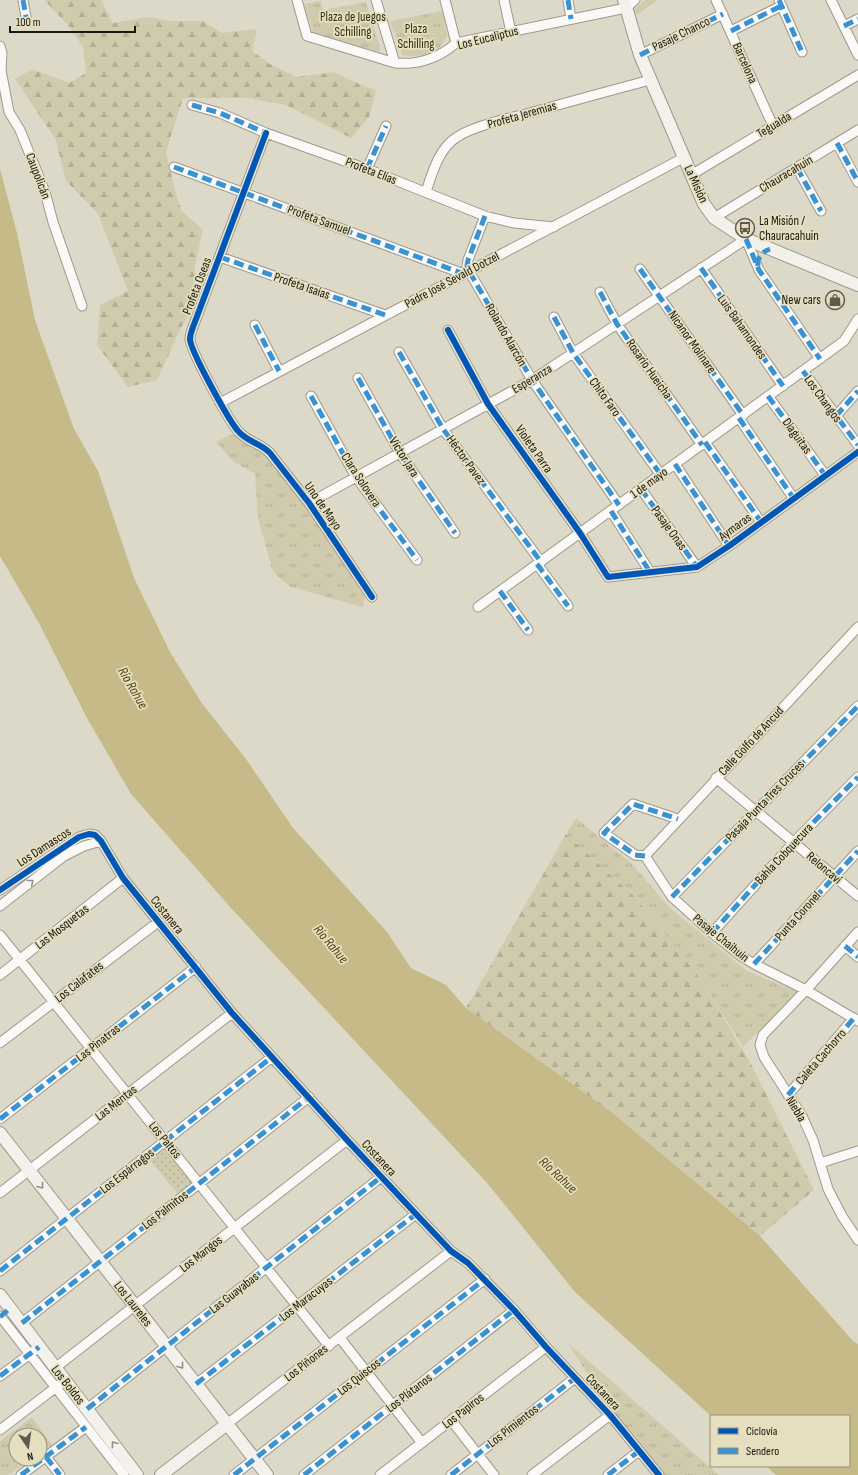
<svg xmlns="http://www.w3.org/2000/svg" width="858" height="1475" font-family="'Sofia Sans Condensed',sans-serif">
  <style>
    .grass { fill: url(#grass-dots) }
    .forest { fill: url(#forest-firs) }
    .park { fill: url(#park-tufts) }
    .water { fill: #c5ba88 }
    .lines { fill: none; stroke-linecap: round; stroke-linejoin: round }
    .street-casing { stroke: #9c998c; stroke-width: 11 }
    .secondary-casing { stroke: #9c998c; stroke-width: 14 }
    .street { stroke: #faf9f7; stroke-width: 9 }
    .secondary { stroke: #f2f1ec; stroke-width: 12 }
    .quiet { stroke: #3993d2; stroke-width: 5; stroke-dasharray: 10 5; stroke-linecap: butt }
    .cycleway-casing { stroke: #e5dfc0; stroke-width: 8 }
    .cycleway { stroke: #0057b8; stroke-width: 6 }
    .oneway { stroke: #95938d }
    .oneway2 { stroke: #918f87 }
    .labels { text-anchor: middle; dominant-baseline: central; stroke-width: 3.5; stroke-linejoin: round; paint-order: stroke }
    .park-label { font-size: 13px; fill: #322c0e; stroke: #e5dfc0 }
    .street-label { font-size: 13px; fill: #1a170c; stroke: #e5dfc0 }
    .poi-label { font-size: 13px; fill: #1a170c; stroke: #e5dfc0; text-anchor: start }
    .water-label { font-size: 14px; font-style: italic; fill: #4e430f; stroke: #e5dfc0 }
  </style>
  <defs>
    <pattern id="grass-dots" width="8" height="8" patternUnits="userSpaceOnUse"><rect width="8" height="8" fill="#d1cbae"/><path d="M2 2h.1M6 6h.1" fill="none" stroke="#b3ae94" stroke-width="1.8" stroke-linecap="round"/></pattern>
    <pattern id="forest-firs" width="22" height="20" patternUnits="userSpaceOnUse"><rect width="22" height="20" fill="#d1cbae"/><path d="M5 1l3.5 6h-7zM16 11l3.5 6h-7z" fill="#b3ae94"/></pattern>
    <pattern id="park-tufts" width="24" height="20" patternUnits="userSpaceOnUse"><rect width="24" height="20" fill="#d1cbae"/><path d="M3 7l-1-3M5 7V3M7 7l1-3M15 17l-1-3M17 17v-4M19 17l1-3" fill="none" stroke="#b3ae94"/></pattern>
  </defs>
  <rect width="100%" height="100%" fill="#ddd9c8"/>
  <path class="grass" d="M162,1145L194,1183L179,1195L147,1157Z"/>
  <path class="forest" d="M45,0H101L113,23L147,17L173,21H203L222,33L257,29L252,51L270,64L297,77L334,72L357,83L376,90L369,117L351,138L286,105L247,98H183L166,152L175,190L181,210L203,230L195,265L192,308L180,330L157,380L128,387L97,345L100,305L128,291L98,214L66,181L56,140L15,79L32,69L69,83L86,73L83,47L67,24L45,1Z
    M566,834L633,895L697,974L750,1062L814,1190L760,1236L466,1008Z"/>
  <path class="park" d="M645,0H658L636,15L633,11Z
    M321,1L323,10L366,2L380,47L379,52L313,33L304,4Z
    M443,11L447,35C445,39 443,44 440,47C432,54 411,59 402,54L390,21Z
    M232,434L263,451L311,514L366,596L362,607L291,587L279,578L272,569L258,518L255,474L234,462L216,442Z
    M576,818L632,864L669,907L747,971L798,992L743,1047L697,974L633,895L566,834Z
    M567,1342L719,1475H663L615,1416Z
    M32,1417L52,1445L40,1453V1435H16V1459H32L8,1475H0V1441Z"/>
  <path class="water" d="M0,169L17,233L35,320L74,429L98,471L134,578L170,652L201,702L246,759L293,828L387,932L411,968L446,985L466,1008L611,1112L760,1236L853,1341L858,1344V1475H776L766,1466H849V1416H711L575,1292L488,1184L231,908L131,794L87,718L39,623L0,556Z"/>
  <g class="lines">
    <g class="street-casing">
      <path id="street" d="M23,0L26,17
        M297,0L307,36L395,63C418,65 438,59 456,43L626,8L635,0
        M376,0L395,63
        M445,0L456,43
        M504,0L511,32
        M568,0L571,19
        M716,0L773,126
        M779,0L802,52
        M831,0L858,55
        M844,26L858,19
        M731,31L781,6
        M0,46L2,53L1,70L9,112L20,130L45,192L53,222L82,306
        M640,55L723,14
        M192,105L220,113L266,133L367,169L485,216L514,223L554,227
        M266,133L193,327C192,330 190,335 190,339C190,350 230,423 239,432C248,442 260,443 270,453L309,503L372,597
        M837,143L858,182
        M174,167L464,274
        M797,168L821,211
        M367,169L386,126
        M691,175L858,75
        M426,192C432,173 439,148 457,137C474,126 506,119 526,114C568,102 609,91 650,80
        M485,216L468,260L467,266L469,271L532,380L619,505
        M714,218L858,130
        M220,257L385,315
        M701,268L783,386
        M640,269L743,415
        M600,292L617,324L702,445
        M554,317L573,353L661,475
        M255,325L279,371
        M448,330L488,404L580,533L608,577L697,567L729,546L858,452
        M399,352L443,429L541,562
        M803,371L858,445
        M358,378L400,453L455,533
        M311,396L356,477L417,560
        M768,396L825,475
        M220,403L683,158
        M836,416L858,391
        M739,418L794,499
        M705,442L761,522
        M675,464L729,546
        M641,489L697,567
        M309,503L532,380L746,239L759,270L820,359
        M611,511L650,572
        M537,564L568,606
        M500,591L528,630
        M478,607L844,341L858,319
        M716,778L858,896
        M645,856L858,627
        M645,856L672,897L712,933L741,956L754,964L806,990L858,1021
        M645,856L635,855L604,833L633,804L678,819
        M0,890L79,837L89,834L95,835L101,841L123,878L232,1013L347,1140L416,1214L451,1251L468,1263L514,1310L546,1347L610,1415L659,1475
        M672,897L858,706
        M0,906L64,856L84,846L101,841
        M858,932L806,990L763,1035L760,1045L764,1057L802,1116L813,1140L828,1189L842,1216L858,1240
        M712,933L793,843L858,777
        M0,935L329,1346
        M845,946L858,957
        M754,964L858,851
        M0,975L123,878
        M0,1043L158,922
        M788,1095L854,1018
        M0,1119L196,967
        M820,1163L858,1151
        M0,1193L232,1013
        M0,1271L272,1057
        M0,1316L124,1475
        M22,1323L309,1097
        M340,1338L422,1443
        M55,1368L347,1140
        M0,1376L34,1351
        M196,1384L416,1214
        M87,1409L381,1177
        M451,1420L494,1475
        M227,1424L451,1251
        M0,1430L59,1385
        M46,1457L60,1475
        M21,1475L86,1427
        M234,1475L485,1279
        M304,1475L514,1310
        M380,1475L546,1347
        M451,1475L575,1378
        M532,1475L610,1415
        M608,1475L639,1451"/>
    </g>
    <g class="secondary-casing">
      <path id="secondary" d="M624,0L640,55L704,204L714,218L746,239L858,285
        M0,1133L267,1475
        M0,1295L137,1475
        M161,1475L227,1424"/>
    </g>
    <use href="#street" class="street"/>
    <use href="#secondary" class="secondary"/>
    <path class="quiet" d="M23,0L26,17
      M568,0L571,19
      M779,0L802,52
      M844,26L858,19
      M731,31L781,6
      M640,55L723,14
      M192,105L220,113L266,133
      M837,143L858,182
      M174,167L464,274
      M797,168L821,211
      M367,169L386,126
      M485,216L468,260L467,266L469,271L532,380L619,505
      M746,239L759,270L820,359
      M220,257L385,315
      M758,266C757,257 762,252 770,249
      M701,268L783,386
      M640,269L743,415
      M600,292L617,324L702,445
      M554,317L573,353L661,475
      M255,325L279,371
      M399,352L443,429L541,562
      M803,371L858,445
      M358,378L400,453L455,533
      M311,396L356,477L417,560
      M768,396L825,475
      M836,416L858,391
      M739,418L794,499
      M705,442L761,522
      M675,464L729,546
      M641,489L697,567
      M611,511L650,572
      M537,564L568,606
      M500,591L528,630
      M645,856L635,855L604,833L633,804L678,819
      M672,897L858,706
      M712,933L793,843L858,777
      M845,946L858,957
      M754,964L858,851
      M788,1095L854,1018
      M0,1119L196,967
      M0,1271L272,1057
      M0,1317L10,1308
      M22,1323L309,1097
      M0,1376L39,1347
      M196,1384L416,1214
      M87,1409L381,1177
      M46,1457L60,1475
      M21,1475L86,1427
      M234,1475L485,1279
      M304,1475L514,1310
      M451,1475L575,1378
      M608,1475L639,1451"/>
    <g class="cycleway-casing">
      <path id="cycleway" d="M266,133L193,327C192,330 190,335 190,339C190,350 230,423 239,432C248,442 260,443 270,453L309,503L372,597
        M448,330L488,404L580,533L608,577L697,567L729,546L858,452
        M0,890L79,837L89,834L95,835L101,841L123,878L232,1013L347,1140L416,1214L451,1251L468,1263L514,1310L546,1347L610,1415L659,1475"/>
    </g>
    <use href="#cycleway" class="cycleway"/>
  </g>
  <defs><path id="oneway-chevron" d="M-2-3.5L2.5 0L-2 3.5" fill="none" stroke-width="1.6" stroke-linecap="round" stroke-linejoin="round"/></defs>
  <use class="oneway" href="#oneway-chevron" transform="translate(31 882) rotate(-38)"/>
  <g class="oneway2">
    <use href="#oneway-chevron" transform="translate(41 1186) rotate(52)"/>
    <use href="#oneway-chevron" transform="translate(181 1366) rotate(52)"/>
    <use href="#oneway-chevron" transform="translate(114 1444) rotate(-127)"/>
  </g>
  <defs>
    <g id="bus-ring" transform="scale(1)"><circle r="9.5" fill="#e5dfc0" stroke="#5e5b4e" stroke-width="1.5"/><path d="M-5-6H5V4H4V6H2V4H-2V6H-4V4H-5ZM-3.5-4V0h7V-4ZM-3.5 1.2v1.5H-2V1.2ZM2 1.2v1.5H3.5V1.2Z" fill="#5e5b4e"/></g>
    <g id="shop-ring" transform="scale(1)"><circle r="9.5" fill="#e5dfc0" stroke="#5e5b4e" stroke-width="1.5"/><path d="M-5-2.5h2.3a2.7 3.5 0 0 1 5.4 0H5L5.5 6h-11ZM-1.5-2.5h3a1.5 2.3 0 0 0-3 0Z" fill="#5e5b4e"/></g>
  </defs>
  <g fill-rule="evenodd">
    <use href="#bus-ring" x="745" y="228"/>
    <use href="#shop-ring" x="835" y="300"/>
  </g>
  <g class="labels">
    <g class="park-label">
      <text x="353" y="17">Plaza de Juegos<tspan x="353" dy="15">Schilling</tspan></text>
      <text x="416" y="29">Plaza<tspan x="416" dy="15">Schilling</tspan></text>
    </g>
    <g class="street-label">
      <text transform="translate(681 34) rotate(-26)">Pasaje Chanco</text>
      <text transform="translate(488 38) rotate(-14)">Los Eucaliptus</text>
      <text transform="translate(745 63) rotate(66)">Barcelona</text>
      <text transform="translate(522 115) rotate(-16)">Profeta Jeremías</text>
      <text transform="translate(774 125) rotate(-31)">Tegualda</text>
      <text transform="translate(371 171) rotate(21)">Profeta Elías</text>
      <text transform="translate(786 174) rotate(-31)">Chauracahuin</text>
      <text transform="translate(38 176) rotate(69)">Caupolicán</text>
      <text transform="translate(696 184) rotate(65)">La Misión</text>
      <text transform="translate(319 220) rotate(20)">Profeta Samuel</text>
      <text transform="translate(452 280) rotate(-28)">Padre José Sevald Dotzel</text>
      <text transform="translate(197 286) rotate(-69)">Profeta Oseas</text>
      <text transform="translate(302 286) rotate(19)">Profeta Isaías</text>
      <text transform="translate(742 327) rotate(55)">Luis Bahamondes</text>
      <text transform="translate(506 335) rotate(60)">Rolando Alarcón</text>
      <text transform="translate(692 342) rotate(55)">Nicanor Molinare</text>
      <text transform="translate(649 369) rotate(55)">Rosario Hueicha</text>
      <text transform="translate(532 379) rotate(-31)">Esperanza</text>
      <text transform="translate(605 397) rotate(54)">Chito Faro</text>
      <text transform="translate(823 399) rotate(54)">Los Changos</text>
      <text transform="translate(797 436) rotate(54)">Diaguitas</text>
      <text transform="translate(534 449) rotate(55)">Violeta Parra</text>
      <text transform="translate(404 457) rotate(58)">Víctor Jara</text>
      <text transform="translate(466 460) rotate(54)">Héctor Pavez</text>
      <text transform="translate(361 480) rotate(57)">Clara Solovera</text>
      <text transform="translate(649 483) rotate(-36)">1 de mayo</text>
      <text transform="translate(323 506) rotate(55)">Uno de Mayo</text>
      <text transform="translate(735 527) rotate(-36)">Aymaras</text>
      <text transform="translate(669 528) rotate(54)">Pasaje Onas</text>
      <text transform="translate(751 741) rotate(-47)">Calle Golfo de Ancud</text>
      <text transform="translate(765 801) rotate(-46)">Pasaja Punta Tres Cruces</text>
      <text transform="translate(44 847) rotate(-33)">Los Damascos</text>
      <text transform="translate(784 854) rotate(-47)">BahÍa Cobquecura</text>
      <text transform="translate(824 868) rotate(40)">Reloncaví</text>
      <text transform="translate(167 915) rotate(51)">Costanera</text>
      <text transform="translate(798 916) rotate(-48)">Punta Coronel</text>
      <text transform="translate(62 927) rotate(-38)">Las Mosquetas</text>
      <text transform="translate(721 938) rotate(39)">Pasaje Chaihuín</text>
      <text transform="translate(79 982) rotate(-38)">Los Calafates</text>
      <text transform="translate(98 1043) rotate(-38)">Las Pinatras</text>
      <text transform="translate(821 1057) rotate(-49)">Caleta Cachorro</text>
      <text transform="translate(116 1103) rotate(-38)">Las Mentas</text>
      <text transform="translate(796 1109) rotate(59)">Niebla</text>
      <text transform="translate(165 1140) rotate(51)">Los Paltos</text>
      <text transform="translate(379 1158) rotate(47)">Costanera</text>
      <text transform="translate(127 1171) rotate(-38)">Los Espárragos</text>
      <text transform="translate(165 1210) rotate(-38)">Los Palmitos</text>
      <text transform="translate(201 1254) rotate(-38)">Los Mangos</text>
      <text transform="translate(234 1293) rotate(-38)">Las Guayabas</text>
      <text transform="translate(306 1299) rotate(-38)">Los Maracuyas</text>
      <text transform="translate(133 1304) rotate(52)">Los Laureles</text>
      <text transform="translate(306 1363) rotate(-38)">Los Piñones</text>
      <text transform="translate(359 1377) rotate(-38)">Los Quiscos</text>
      <text transform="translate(68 1385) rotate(52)">Los Boldos</text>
      <text transform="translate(603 1392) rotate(47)">Costanera</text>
      <text transform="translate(409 1393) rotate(-38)">Los Plátanos</text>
      <text transform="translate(463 1411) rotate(-38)">Los Papiros</text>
      <text transform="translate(513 1426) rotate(-38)">Los Pimientos</text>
    </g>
    <g class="poi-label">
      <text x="759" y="221">La Misión /<tspan x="759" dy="15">Chauracahuin</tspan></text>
      <text x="821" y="300" text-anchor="end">New cars</text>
    </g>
    <g class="water-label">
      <text transform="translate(133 688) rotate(60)">Río Rahue</text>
      <text transform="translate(331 944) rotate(50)">Río Rahue</text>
      <text transform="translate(558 1175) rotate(43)">Río Rahue</text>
    </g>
  </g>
  <rect x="710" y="1415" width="140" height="52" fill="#e5dfc0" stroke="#948f78"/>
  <rect x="718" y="1428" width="20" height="6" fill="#0057b8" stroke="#948f78"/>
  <text x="746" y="1435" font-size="12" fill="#1a170c">Ciclovía</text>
  <rect x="718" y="1448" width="20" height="6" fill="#3993d2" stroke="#948f78"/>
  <text x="746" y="1455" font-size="12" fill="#1a170c">Sendero</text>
  <g transform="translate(28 1447) rotate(167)"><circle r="19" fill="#e5dfc0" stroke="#948f78"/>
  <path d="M0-3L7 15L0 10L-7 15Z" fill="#5e5b4e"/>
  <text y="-6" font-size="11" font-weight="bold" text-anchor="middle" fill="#1a170c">N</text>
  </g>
  <path d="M10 26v6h125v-6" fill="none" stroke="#1a170c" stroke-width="2"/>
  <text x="16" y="26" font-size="12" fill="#1a170c" stroke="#e5dfc0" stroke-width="3" paint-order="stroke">100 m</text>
</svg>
